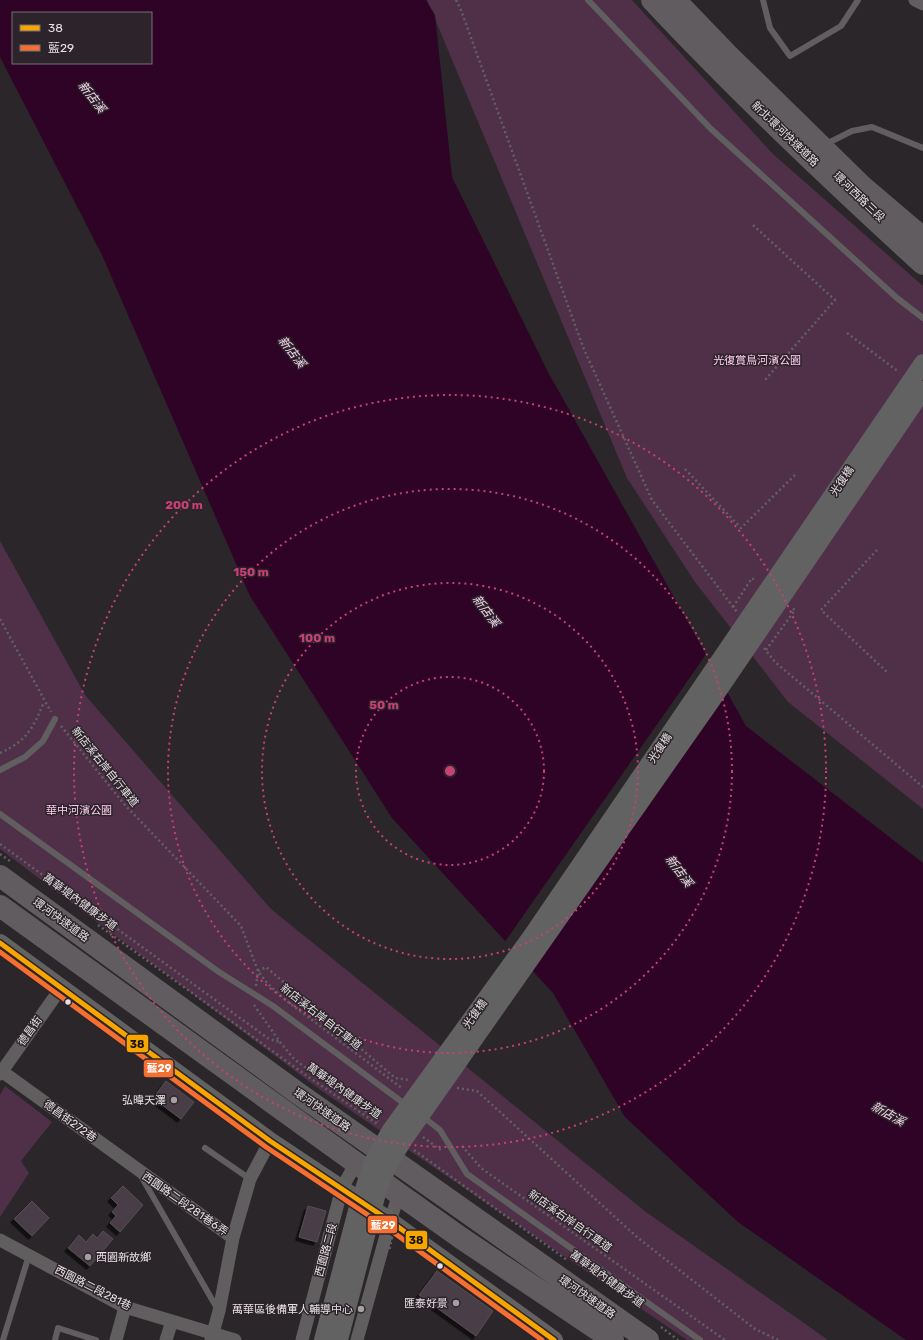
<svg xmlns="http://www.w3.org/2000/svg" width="923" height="1340" font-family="Rubik,'Noto Sans TC',sans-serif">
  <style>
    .green { fill: #4f3048 }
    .water { fill: #2e0326; fill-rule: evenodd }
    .pier { fill: #2a2629 }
    .building { fill: #493e46; stroke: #535052; filter: url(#shadow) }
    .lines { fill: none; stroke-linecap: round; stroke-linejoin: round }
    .path { stroke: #626162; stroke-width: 2.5; stroke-dasharray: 2 3; stroke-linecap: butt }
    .lane { stroke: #615e60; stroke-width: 6 }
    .street { stroke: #615e60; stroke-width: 13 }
    .secondary { stroke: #636263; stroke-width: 18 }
    .highway { stroke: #605c5f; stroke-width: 22 }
    .path-bridge { stroke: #626162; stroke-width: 2.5; stroke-dasharray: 2 3; stroke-linecap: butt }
    .secondary-bridge { stroke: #636263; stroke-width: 18 }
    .bus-1-casing { stroke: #2c242a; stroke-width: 8 }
    .bus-2-casing { stroke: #2c242a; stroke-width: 8 }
    .bus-1 { stroke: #f7a600; stroke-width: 5 }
    .bus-2 { stroke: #f46f30; stroke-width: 5 }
    .ring { fill: none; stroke: #c94076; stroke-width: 2; stroke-dasharray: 2 4 }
    .bus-dot { fill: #e5e0e3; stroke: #2c242a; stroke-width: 1.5 }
    .poi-dot { fill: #a49fa2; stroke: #2c242a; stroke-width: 1.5 }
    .labels { text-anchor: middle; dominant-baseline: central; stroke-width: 3; stroke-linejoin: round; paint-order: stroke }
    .street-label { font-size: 11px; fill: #e5e0e3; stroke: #2c242a }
    .park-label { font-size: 11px; fill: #ffccf1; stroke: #2c242a }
    .poi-label { font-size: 11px; fill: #e5e0e3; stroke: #2c242a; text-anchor: end }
    .water-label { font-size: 12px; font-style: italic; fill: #fad7f0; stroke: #2c242a }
    .centre { fill: #c94076; stroke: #2c242a; stroke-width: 2 }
    .ring-label { font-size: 12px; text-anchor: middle; font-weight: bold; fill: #c94076; stroke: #2c242a; stroke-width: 3; stroke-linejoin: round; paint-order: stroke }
    .line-badge { stroke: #2c242a; stroke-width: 1.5 }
    .badge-label { font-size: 11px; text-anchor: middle; font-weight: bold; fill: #fff }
    .pale-badge-label { font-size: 11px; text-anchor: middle; font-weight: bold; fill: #111 }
  </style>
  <defs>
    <filter id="shadow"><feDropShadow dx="-3.5" dy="3.5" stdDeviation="0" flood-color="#0009"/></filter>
  </defs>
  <rect width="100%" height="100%" fill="#2a2629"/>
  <path class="green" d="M427,0H632L773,154L923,286V809L788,702L695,582L627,478Z
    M0,541L85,695L271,909L646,1212L828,1340H687L319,1089L0,849Z
    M5,1086L52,1122L21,1161L29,1173L0,1217V1095Z"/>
  <path class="water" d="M0,0H426L435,15L452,177L548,372L746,726L923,863V1340H906L738,1222L625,1117L553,993L392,818L250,596L102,255L0,57ZM13,13H151V63H13Z"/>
  <path class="pier" d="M707,653L726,687L531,972L504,943Z"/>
  <path class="building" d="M166,1081L194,1102L181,1119L153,1098Z
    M123,1186L143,1205L120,1232L110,1223L116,1216L112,1212L118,1205L111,1198Z
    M32,1201L49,1218L32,1236L14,1219Z
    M308,1206L326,1211L317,1242L299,1237Z
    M103,1231L113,1239L90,1266L68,1248L79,1235L86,1242L93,1234L97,1238Z
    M437,1271L493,1311L476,1336L419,1295Z"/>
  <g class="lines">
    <path class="path" d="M456,0L461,10L583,347L652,500L737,612
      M753,225L835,300L765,380
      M847,333L899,372
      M685,469L741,528L797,473
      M877,550L821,610L888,673
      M733,607L752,578L756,581
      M0,619L51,712
      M764,648L775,662L923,787
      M766,650L795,610L792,608
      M61,726L124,804L241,926L258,971L267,983L283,998L403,1089
      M0,753C27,741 33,728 44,702
      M0,844L269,1039L280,1042
      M0,854L10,861
      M98,925L307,1076L379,1125
      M258,971L266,967L395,1078L409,1080
      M256,986L258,971
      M254,1005L280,1042L294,1059L380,1122
      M457,1088L477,1091L638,1238L755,1329L778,1340
      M423,1137L442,1151
      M462,1146L481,1168L725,1340
      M414,1150L567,1260
      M661,1327L678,1340"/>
    <path class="lane" d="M588,0L710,128L897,298L923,318
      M763,0L770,28L790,56L841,26L858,0
      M830,142L852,131L872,127L923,148
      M0,770L25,757L43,741L55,719
      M0,814L219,972L273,1006L406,1105
      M422,1116L440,1130L467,1174L700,1340
      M205,1148L250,1179
      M141,1176L218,1310
      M3,1340L29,1255
      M55,1340L58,1328L96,1340"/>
    <path class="street" d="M915,0L923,4
      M0,1070L233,1238
      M0,1074L61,988
      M0,1240L125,1307L235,1340
      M116,1340L125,1307
      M166,1340L172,1321
      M211,1340L219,1311L233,1238L250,1179L270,1141
      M302,1340L342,1188L356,1163
      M357,1340L390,1221L399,1194"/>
    <path class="secondary" d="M0,943L270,1141L390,1221L554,1340"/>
    <path class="highway" d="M652,0C738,92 830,179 923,264
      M675,0L726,53L862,186L923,238
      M0,876L299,1094L648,1340
      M0,906L399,1194L461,1238L613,1340"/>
    <path class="path-bridge" d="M382,1234L392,1238L389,1252"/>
    <path class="secondary-bridge" d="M323,1340L358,1207L373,1162L391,1130L531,937L923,363
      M339,1340L377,1193L387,1168L402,1142L711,701L923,390"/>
    <g class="bus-1-casing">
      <path id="bus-1" d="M0,943L270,1141L390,1221L554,1340"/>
    </g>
    <g class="bus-2-casing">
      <path id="bus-2" d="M0,952L266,1147L386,1227L542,1340"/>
    </g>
    <use href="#bus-1" class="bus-1"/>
    <use href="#bus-2" class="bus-2"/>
  </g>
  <g class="ring">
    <circle cx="450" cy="771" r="94"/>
    <circle cx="450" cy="771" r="188"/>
    <circle cx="450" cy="771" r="282"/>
    <circle cx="450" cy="771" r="376"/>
  </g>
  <g class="bus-dot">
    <circle cx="68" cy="1002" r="3.5"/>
    <circle cx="440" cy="1266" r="3.5"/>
  </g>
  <g class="poi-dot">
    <circle cx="174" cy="1100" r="4"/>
    <circle cx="88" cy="1257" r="4"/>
    <circle cx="456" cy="1303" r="4"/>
    <circle cx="361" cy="1309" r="4"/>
  </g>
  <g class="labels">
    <g class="street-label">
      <text transform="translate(785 134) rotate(44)">新北環河快速道路</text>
      <text transform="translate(859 197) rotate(44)">環河西路三段</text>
      <text transform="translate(842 481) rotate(-56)">光復橋</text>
      <text transform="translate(660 748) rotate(-56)">光復橋</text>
      <text transform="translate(105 767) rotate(51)">新店溪右岸自行車道</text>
      <text transform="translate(80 902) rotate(36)">萬華堤內健康步道</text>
      <text transform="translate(61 920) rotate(36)">環河快速道路</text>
      <text transform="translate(475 1014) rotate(-54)">光復橋</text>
      <text transform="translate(321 1017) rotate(38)">新店溪右岸自行車道</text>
      <text transform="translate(30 1031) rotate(-54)">德昌街</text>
      <text transform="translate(344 1091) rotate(35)">萬華堤內健康步道</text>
      <text transform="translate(322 1110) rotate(35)">環河快速道路</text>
      <text transform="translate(70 1121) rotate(36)">德昌街272巷</text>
      <text transform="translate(185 1204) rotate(35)">西園路二段281巷6弄</text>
      <text transform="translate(570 1221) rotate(35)">新店溪右岸自行車道</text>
      <text transform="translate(326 1250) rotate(-75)">西園路二段</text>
      <text transform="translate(607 1279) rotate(36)">萬華堤內健康步道</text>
      <text transform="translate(93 1288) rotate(27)">西園路二段281巷</text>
      <text transform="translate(587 1297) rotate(35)">環河快速道路</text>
    </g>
    <g class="park-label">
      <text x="757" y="360">光復賞鳥河濱公園</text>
      <text x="79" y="810">華中河濱公園</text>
    </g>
    <g class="poi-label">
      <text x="166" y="1100">弘暐天澤</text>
      <text x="96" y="1257" text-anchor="start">西園新故鄉</text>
      <text x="448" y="1303">匯泰好景</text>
      <text x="353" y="1309">萬華區後備軍人輔導中心</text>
    </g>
    <g class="water-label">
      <text transform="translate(92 97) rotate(52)">新店溪</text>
      <text transform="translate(292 352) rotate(52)">新店溪</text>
      <text transform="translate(486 611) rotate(53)">新店溪</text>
      <text transform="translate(679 871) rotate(53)">新店溪</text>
      <text transform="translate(888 1114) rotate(29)">新店溪</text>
    </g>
  </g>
  <circle cx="450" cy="771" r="6" class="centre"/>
  <g class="ring-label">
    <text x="184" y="509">200 m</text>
    <text x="251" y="576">150 m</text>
    <text x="317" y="642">100 m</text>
    <text x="384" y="709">50 m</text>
  </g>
  <g class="line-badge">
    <rect x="126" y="1034" width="23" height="19" rx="4" fill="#f7a600"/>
    <rect x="143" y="1059" width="31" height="19" rx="4" fill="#f46f30"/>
    <rect x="367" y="1215" width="31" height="19" rx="4" fill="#f46f30"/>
    <rect x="405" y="1230" width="23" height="20" rx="4" fill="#f7a600"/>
  </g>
  <g class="badge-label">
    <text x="159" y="1072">藍29</text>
    <text x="383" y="1229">藍29</text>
  </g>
  <g class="pale-badge-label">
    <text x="137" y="1048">38</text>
    <text x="416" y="1244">38</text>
  </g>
  <rect x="12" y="12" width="140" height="52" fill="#2c242a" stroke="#766f74"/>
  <rect x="20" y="25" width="20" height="6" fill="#f7a600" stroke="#766f74"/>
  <text x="48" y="32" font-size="12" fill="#e5e0e3">38</text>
  <rect x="20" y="45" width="20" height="6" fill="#f46f30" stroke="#766f74"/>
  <text x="48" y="52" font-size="12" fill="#e5e0e3">藍29</text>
</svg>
